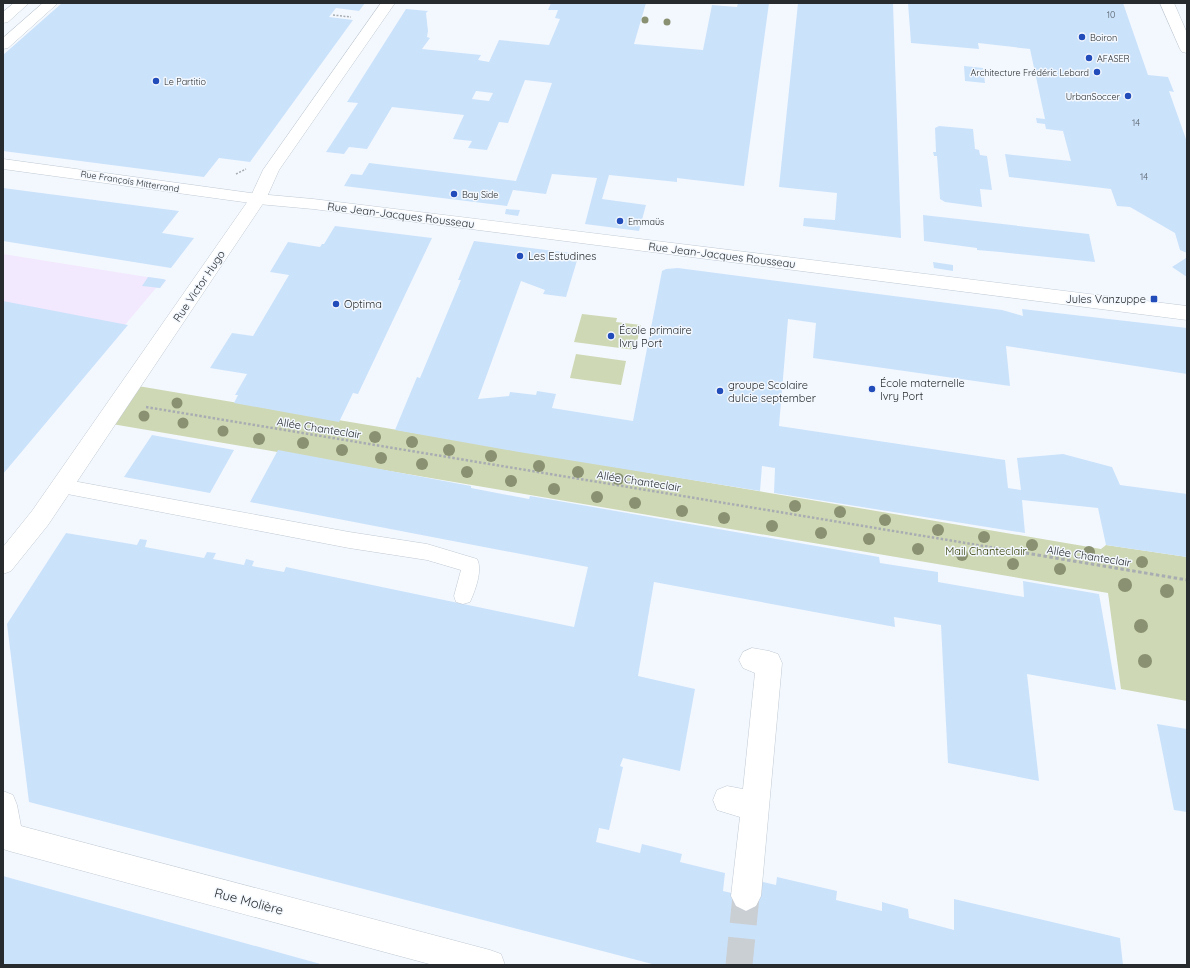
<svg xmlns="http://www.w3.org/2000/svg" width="1190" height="968" font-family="Quicksand,sans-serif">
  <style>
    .industrial { fill: #f3e9fe }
    .green { fill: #cfd8b4 }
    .building { fill: #cbe2fb; fill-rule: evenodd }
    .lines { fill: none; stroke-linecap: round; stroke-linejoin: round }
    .street-tunnel { stroke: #cacfd4; stroke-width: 27; stroke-dasharray: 27 14; stroke-linecap: butt }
    .lane-casing { stroke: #c1cad3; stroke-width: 1 }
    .street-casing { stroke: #c1cad3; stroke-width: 1 }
    .secondary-casing { stroke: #c1cad3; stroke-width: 1 }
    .path-far2 { stroke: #a8adb2; stroke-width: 1.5; stroke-dasharray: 2 1.5; stroke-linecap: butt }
    .path-far1 { stroke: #a8adb2; stroke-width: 2.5; stroke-dasharray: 2.5 2; stroke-linecap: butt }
    .path { stroke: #a8adb2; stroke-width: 3; stroke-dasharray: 3.5 2.5; stroke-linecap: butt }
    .lane { fill: #fff; fill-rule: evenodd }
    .street { fill: #fff; fill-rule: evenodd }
    .secondary { fill: #fff; fill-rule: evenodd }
    .tree { fill: #899172 }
    .poi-dot { fill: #224cba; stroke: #f3f8fe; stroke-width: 1.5 }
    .labels { text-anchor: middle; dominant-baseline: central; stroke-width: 3; stroke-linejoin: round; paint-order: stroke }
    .number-label { font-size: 9px; fill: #505961 }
    .far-poi-label { font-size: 9px; fill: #272b2e; stroke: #f3f8fe; text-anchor: start }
    .far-street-label { font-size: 9px; fill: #272b2e; stroke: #f3f8fe }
    .street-label { font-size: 11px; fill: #272b2e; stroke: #f3f8fe }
    .poi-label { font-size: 11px; fill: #272b2e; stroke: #f3f8fe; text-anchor: start }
    .park-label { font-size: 11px; fill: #333c00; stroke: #f3f8fe }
    .near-street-label { font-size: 13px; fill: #272b2e; stroke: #f3f8fe }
  </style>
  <rect width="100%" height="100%" fill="#f3f8fe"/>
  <path class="industrial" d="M3,254L166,280L160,288H156L3,470Z"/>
  <path class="green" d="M582,314L617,318L616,322L641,325L635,350L574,342Z
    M576,354L626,361L621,385L570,378Z
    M132,385L1101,549L1106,545L1187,557V701L1121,689L1108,593L106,423Z"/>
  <path class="building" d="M62,3H365L359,11L336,8L329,17L353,20L250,162L219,158L204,177L3,151V55Z
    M551,3H646L634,44L703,50L712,5L737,7L738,3H769L744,186L677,178V182L609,175L602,199L646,205L639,231L585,224L597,178L552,174L546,194L513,190L507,206L344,186L351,174L362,175L369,163L516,181L552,83L525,80L508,123L499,122L487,150L468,148L472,141L453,139L464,115L392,107L367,149L349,147L344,154L326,152L358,103L347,102L406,9L428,11L426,13L428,31L427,37L430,38L422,49L481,55L478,60L489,62L499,40L549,45L560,19L555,18L558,10H548ZM476,91L493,93L489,101L472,99Z
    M798,3H893L901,238L803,226L804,218L835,220L837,193L779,187Z
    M908,3H1123L1148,75L1168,77L1174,92L1169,91L1187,142V253L1180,250L1175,233L1130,207L1117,206L1111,189L1009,177L1005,154L1071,161L1063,131L1046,129L1045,124L1037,123L1036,118L1045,119L1030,49L978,43L979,49L911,43Z
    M964,66L983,68L985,83L965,81Z
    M939,126L973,129L975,149L979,150L980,155L987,156L992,190L980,189L982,207L945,202L940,199L937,156H934L933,152H936L935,128Z
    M3,188L179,211L162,233L194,238L171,268L3,241Z
    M506,209L520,210L518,216L505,214Z
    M923,215L1089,234L1095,262L1000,252L977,250V248L924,241Z
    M335,226L432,238L358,394L353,393L339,422L234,403L238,395H235L247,374L210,368L232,333L253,336L289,275L270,272L288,242L320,247L322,244H324Z
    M474,241L579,254L566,297L543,294L545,290L521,281L478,399L509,396L510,392L536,395L537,391L556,394L552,408L633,421L662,271L666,269L678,268L1002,310L1023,316L1022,309L1187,328V374L1006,346L1010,386L813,358L816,323L788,319L779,426L1005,460L1008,488L1021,490L1017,458L1063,454L1112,467L1120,485L1187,494V557L1106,545L1098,508L1022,500L1025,533L774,493L775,468L762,466L760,491L519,452L395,430L417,377L420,378L461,280H458Z
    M1186,258L1187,259V277L1172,267Z
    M933,262L953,265V271L934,268Z
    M148,277L163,279L166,280L160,288L142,286Z
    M3,301L128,325L3,474Z
    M152,435L234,450L210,493L124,477Z
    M278,450L471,486V488L529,499L530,496L879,557L880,563L938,572V582L1024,597L1023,581L1099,594L1116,690L1027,674L1039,781L948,763L941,625L894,617L895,627L654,582L638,676L695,689L680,771L623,758L620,766L623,767L609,830L599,828L596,842L640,853L642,844L682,854L680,862L725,873L723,891L757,899L759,881L776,885L777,877L837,891L836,900L882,911V902L908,909L909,918L954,930V899L1120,938L1123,965H656L29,802L7,624L66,533L137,545L140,539L147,540L145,547L204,558L207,552L216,553L213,559L244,565L246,559L254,561L252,566L284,572L286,567L574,627L588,567L250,502Z
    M1157,724L1187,729V812L1174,810Z
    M3,876L324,965H3Z"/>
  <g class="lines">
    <path class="street-tunnel" d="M739,965L746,896"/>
    <g class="lane-casing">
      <path id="lane" d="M62,479L349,532L427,544L477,559C483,570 475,591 470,602L463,604L456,602L454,596L461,570L427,560L349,548L62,493L56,491L53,486L56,481Z"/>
    </g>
    <g class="street-casing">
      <path id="street" d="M14,3H29L8,22L3,23V12Z
        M43,3H58L8,48L3,49V38Z
        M1160,3H1174L1187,33V53L1182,52L1180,49Z
        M3,159L258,194L313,199L1187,306V320L313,209L258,204L3,169Z
        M752,648L769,651L778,654L782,663L761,896L756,906L746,911L736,906L731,896L740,817L717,810L713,800L717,790L727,786L743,789L755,673L743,668L739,660L743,652Z
        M3,791L13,795L17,805L21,826L490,950L501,954L505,965H433L9,851L3,849Z"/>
    </g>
    <g class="secondary-casing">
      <path id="secondary" d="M381,3H395L279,170L266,199L48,525L11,571L3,574V547L32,511L250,198L263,170Z"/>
    </g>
    <path class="path-far2" d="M333,15L351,17
      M236,174L246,169"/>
    <path class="path-far1" d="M146,407L1008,550"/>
    <path class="path" d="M1002,549L1187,580"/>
    <use href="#lane" class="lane"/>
    <use href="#street" class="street"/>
    <use href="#secondary" class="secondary"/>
  </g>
  <g class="tree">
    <circle cx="645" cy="20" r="3.5"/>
    <circle cx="667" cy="22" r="3.5"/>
    <circle cx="177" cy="403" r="5.5"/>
    <circle cx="144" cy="416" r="5.5"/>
    <circle cx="183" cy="423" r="5.5"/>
    <circle cx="223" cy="431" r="5.5"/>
    <circle cx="375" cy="437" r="6"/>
    <circle cx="259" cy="439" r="6"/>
    <circle cx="412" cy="442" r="6"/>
    <circle cx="303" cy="443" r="6"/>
    <circle cx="342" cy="450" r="6"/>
    <circle cx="449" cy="450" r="6"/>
    <circle cx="491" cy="456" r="6"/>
    <circle cx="381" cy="458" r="6"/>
    <circle cx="422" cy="464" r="6"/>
    <circle cx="539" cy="466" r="6"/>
    <circle cx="467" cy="472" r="6"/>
    <circle cx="578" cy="472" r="6"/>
    <circle cx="618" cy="479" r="6"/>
    <circle cx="511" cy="481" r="6"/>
    <circle cx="554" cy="489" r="6"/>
    <circle cx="597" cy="497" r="6"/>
    <circle cx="635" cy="503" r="6"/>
    <circle cx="795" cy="506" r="6"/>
    <circle cx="682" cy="511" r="6"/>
    <circle cx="840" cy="512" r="6"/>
    <circle cx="724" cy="518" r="6"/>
    <circle cx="885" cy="520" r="6"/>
    <circle cx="772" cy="526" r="6"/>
    <circle cx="938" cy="530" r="6"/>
    <circle cx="821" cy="533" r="6"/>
    <circle cx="984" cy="537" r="6"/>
    <circle cx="869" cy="539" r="6"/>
    <circle cx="1032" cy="545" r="6"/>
    <circle cx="918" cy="549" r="6"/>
    <circle cx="1089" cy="552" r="6"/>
    <circle cx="962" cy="555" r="6"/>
    <circle cx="1142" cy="562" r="6"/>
    <circle cx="1013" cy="564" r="6"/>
    <circle cx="1060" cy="569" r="6"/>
    <circle cx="1125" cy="585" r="7"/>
    <circle cx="1167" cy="591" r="7"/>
    <circle cx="1141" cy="626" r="7"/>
    <circle cx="1145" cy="661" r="7"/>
  </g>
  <g class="poi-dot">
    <circle cx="1082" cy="37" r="4"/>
    <circle cx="1089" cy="58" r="4"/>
    <circle cx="1097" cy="72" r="4"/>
    <circle cx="156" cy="81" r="4"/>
    <circle cx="1128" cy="96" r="4"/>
    <circle cx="454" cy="194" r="4"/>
    <circle cx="620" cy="221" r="4"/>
    <circle cx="520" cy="256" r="4"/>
    <rect x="1150" y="295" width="8" height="8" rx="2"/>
    <circle cx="336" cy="304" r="4"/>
    <circle cx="611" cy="336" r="4"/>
    <circle cx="872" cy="389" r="4"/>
    <circle cx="720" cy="391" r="4"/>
  </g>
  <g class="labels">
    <g class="number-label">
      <text x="1111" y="14">10</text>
      <text x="1136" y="122">14</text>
      <text x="1144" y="176">14</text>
    </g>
    <g class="far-poi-label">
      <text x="1090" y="37">Boiron</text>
      <text x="1097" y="58">AFASER</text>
      <text x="1089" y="72" text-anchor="end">Architecture Frédéric Lebard</text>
      <text x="164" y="81">Le Partitio</text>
      <text x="1120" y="96" text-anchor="end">UrbanSoccer</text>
      <text x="462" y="194">Bay Side</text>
      <text x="628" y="221">Emmaüs</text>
    </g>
    <g class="far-street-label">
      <text transform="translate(130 181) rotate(9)">Rue François Mitterrand</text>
    </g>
    <g class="street-label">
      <text transform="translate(401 215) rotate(7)">Rue Jean-Jacques Rousseau</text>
      <text transform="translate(722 255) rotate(7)">Rue Jean-Jacques Rousseau</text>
      <text transform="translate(199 286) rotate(-56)">Rue Victor Hugo</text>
      <text transform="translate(319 428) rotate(9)">Allée Chanteclair</text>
      <text transform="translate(639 481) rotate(9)">Allée Chanteclair</text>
      <text transform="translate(1089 556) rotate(9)">Allée Chanteclair</text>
    </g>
    <g class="poi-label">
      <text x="528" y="256">Les Estudines</text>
      <text x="1146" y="299" text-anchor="end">Jules Vanzuppe</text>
      <text x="344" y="304">Optima</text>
      <text x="619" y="330">École primaire<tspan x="619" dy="13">Ivry Port</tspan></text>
      <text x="880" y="383">École maternelle<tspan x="880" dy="13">Ivry Port</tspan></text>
      <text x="728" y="385">groupe Scolaire<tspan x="728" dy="13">dulcie september</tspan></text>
    </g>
    <g class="park-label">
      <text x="986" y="551">Mail Chanteclair</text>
    </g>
    <g class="near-street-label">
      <text transform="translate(249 901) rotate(15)">Rue Molière</text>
    </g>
  </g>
  <rect width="1190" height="968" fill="none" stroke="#272b2e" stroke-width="8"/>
</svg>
